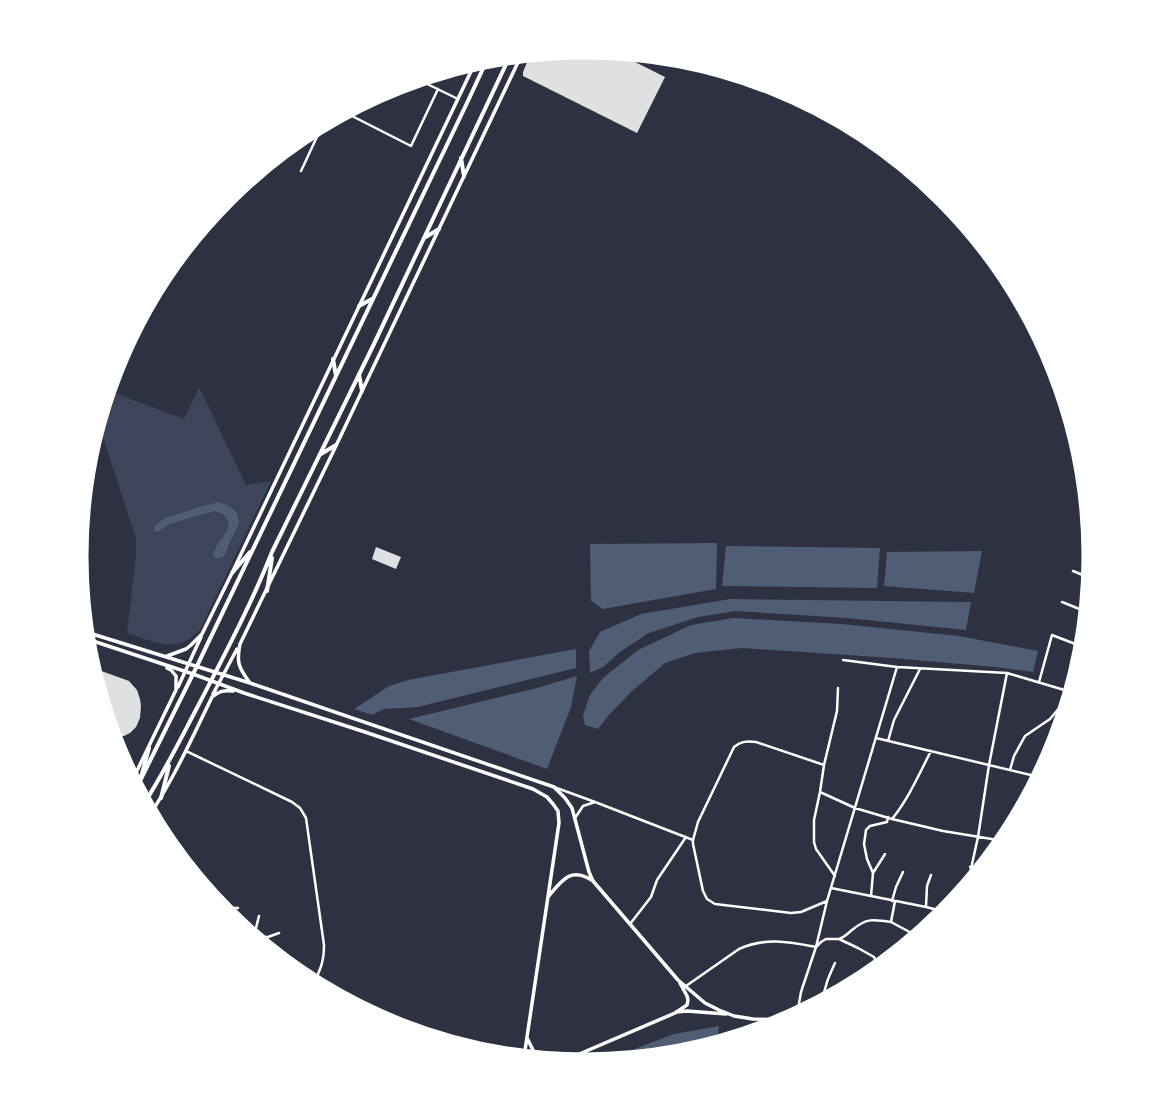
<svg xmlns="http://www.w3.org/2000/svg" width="1171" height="1113" font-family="'Golos Text',sans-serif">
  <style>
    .green { fill: #3c4559; fill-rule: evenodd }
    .water { fill: #4f5d75 }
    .building { fill: #e0e0e3 }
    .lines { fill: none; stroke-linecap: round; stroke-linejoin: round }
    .minor { stroke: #fff; stroke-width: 2.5 }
    .secondary { stroke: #fff; stroke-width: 3.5 }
    .primary { stroke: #fff; stroke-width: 4 }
    .rim { fill: none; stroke: #fff; stroke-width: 5 }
  </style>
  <rect width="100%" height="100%" fill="#2d3142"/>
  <path class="green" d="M199,387L246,485L271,481L200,630C196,633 192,637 188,640C170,651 146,639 127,633L136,554V539L99,425L109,390L125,397L184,419ZM199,507L240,517C235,529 230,550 221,558L214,549C220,541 227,534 229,523L224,515L215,511L183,520L168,525L158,532L155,525L165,518Z"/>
  <path class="water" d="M219,502C229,505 240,511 239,523L224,556L221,558H215L213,555C215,542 227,537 229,523L224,515L215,511L183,520L168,525L158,532L154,531L155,525L165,518L199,507Z
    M717,543L716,589L603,609L591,601L590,544Z
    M726,546L880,548L877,588L722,586Z
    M982,551L974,593L884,586L887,552Z
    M730,599L971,602L966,630L847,618L736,611L698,617L649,633L620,652L603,667L590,673L589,651L600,632L641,614Z
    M733,618L842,624L959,636L1038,651L1033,672L995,667L891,658L742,648L695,653L665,663L631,692L609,715L598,729L585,725L583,715L590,695L603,678L638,650L691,625Z
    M576,649V668L418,707L384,709L372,715L354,709L389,686L408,680Z
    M577,676L571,707L547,769L409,719L537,688Z
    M719,1026L717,1043L684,1053L603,1061L674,1034Z"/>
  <path class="building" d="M586,50L617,53L665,77L637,133L523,76V72L530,55Z
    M376,547L401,557L396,569L372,559Z
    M93,668L129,681L137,690L140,699L141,706L140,718L136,727L130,733L124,736H113Z"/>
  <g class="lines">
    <path class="minor" d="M419,80L458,99
      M352,110L350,115L411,146L438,89
      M301,171L322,126
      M1073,571L1090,578
      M1062,602L1087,612
      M843,660L897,667L1007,673L1071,692
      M1039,682L1052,635L1083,647
      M876,738L1039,777
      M888,741L894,720L920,669
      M186,751L292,802L300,808L306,818L324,945C324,961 321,968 314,983
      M824,765L837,711L838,688
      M1010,770L1014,756L1025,736L1050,719L1071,694
      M554,787L595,802L693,840
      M820,792L855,808L892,819L943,831L1004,841
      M575,818L583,806L595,802
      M892,819C909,798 919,774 931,751
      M970,867L982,868
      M873,873L867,859L864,844L866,830L870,826L887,822L888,817
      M967,887L978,837L989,765L1007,673
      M831,888L926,907L946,912
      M871,896L873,873L885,854
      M827,901L801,912L791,913L715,904L707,899L703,891L693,844V840L698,822L734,747C741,741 747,741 756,742L824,765L820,792L814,820V842L816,849L835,876
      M892,901L896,887L903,872
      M926,907L927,886L931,875
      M222,908H238
      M891,922L917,936
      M630,924L651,897L657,880L686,837
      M254,936L259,916
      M255,937H268L279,933
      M839,939C845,937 847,934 852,930C866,918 874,919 891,922L895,901
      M686,986L739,949C765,937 789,942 816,947L821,942L826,939H839L858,948L874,957L879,968
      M823,1001C824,987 829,976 835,963
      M797,1015L801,992L816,947L827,901L897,667"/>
    <path class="secondary" d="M86,632L250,683L554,787L565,798L572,808L589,872L593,881L678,980L705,1003L719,1010L734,1016L753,1019L788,1020
      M87,639L193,674L244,693L365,732L533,789L547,797L553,804L558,811L559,823L524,1057
      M167,656L186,649L191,645L202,634L232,573L475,63
      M250,683C239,668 236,663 240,644L334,450L521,56
      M178,687L201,637
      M213,694L237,649
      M133,779L176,690V676L171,670L167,668
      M151,813C175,776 193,736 212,697C219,691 224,690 233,691
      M548,897C562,880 571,866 593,881
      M676,1012L687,1011L726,1014
      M527,1038L537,1058
      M563,1061L675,1013L687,1005L688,1000L687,996L680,983"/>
    <path class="primary" d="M461,158L464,176
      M424,238L439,229
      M359,306L372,299
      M333,359L336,376
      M359,374L362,391
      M321,454L336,445
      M232,573L250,552
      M267,591L272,558
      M141,777L149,748
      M137,787L197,666L467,103L487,60
      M161,798L169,766
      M145,802C165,771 181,738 198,706C224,656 251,605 272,552L373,346L509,58"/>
  </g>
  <path d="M0 0H1171V1113H0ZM86 556a499 499 0 1 1 998 0a499 499 0 1 1-998 0Z" fill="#fff" fill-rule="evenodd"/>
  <path class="rim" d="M86 556a499 499 0 1 1 998 0a499 499 0 1 1-998 0Z"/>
</svg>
